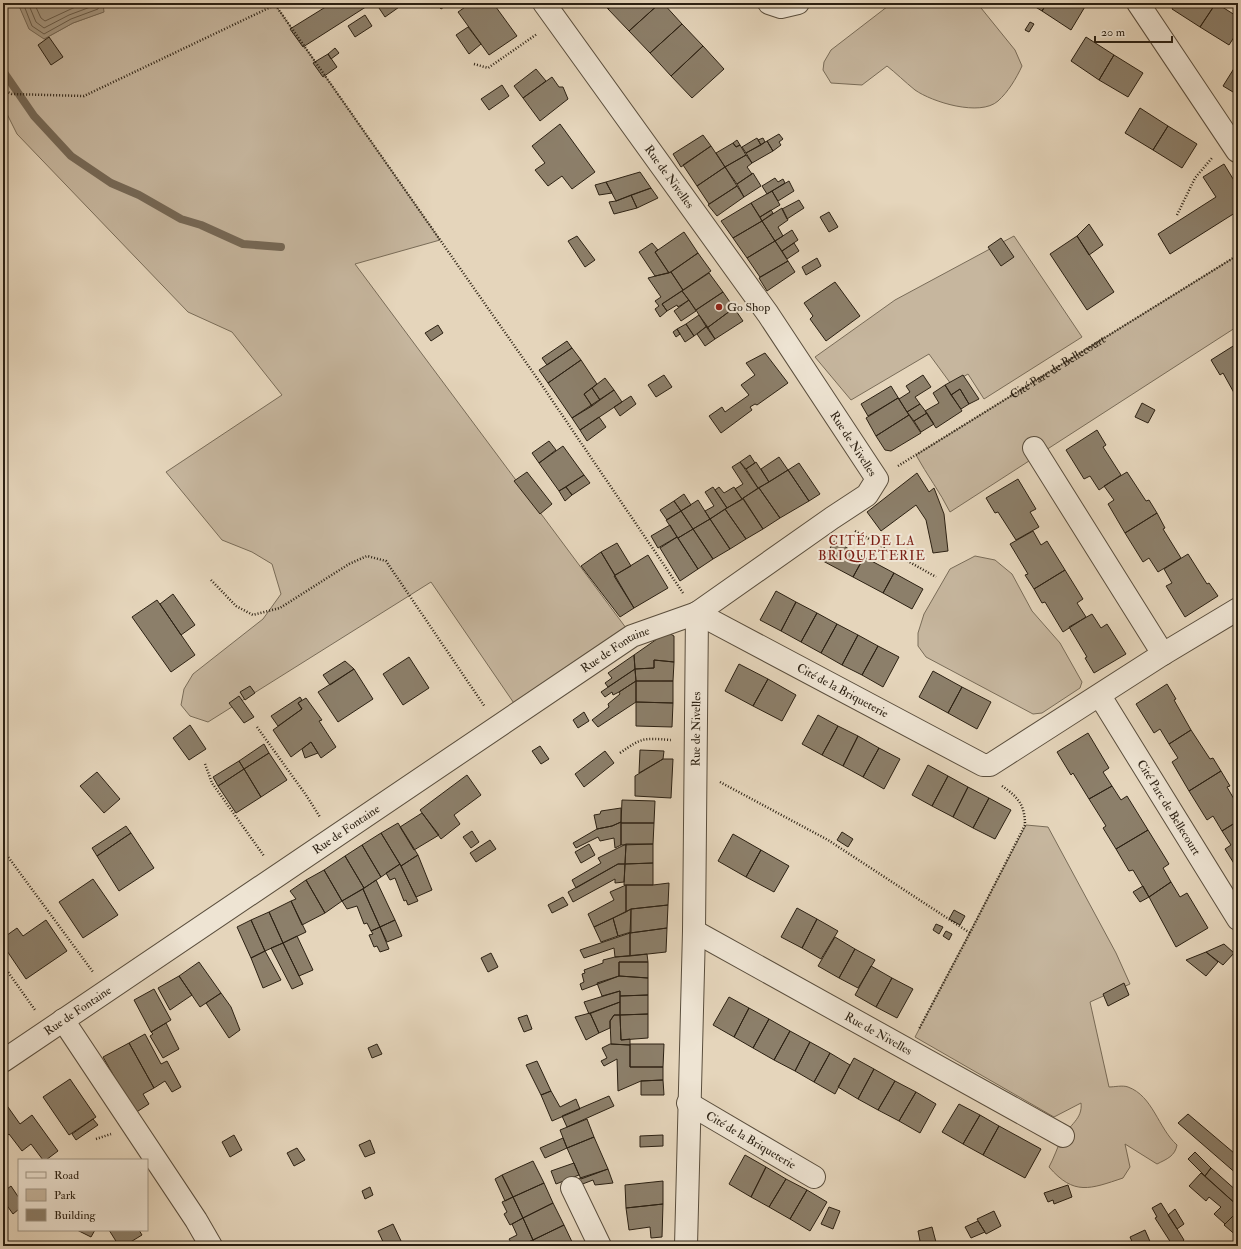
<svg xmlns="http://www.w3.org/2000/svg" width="1241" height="1249" font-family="'IM FELL Double Pica',serif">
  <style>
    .green { fill: #c6b69e; stroke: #796c58 }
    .water { fill: #a69882; stroke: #756856 }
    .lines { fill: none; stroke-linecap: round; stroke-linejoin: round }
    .shore { stroke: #695c4a; stroke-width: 1 }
    .stream { stroke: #756856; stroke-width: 8 }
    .building { fill: #8c7f6a; stroke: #2c2113 }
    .minor-casing { stroke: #5a4e3d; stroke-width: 24 }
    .path { stroke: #2c2113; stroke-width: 2.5; stroke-dasharray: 1 2; stroke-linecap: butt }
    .minor { stroke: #eee4d3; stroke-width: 22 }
    .poi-dot { fill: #8f2418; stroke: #eee4d3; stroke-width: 1.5 }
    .labels { text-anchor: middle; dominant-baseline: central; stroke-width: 4; stroke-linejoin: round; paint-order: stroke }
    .street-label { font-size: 12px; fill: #2c2113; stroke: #eee4d3 }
    .poi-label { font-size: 12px; fill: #2c2113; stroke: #eee4d3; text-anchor: start }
    .neighbourhood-label { font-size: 13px; letter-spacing: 1px; fill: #7a1f14; stroke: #eee4d3 }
  </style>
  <rect width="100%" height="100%" fill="#e5d5bb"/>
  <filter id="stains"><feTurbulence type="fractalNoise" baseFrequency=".005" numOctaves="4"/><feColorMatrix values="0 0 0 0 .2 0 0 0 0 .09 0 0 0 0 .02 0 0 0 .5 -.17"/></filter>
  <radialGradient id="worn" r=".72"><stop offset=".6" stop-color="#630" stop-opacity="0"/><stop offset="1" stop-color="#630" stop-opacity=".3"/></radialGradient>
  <path class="green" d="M3,3H20L19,6L44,39L73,23L103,12V3H274L440,240L355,264L632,636L520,712L431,582L208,722L190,716L181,705L184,689L193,674L263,619L281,594L272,564L252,552L222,540L166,472L282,395L232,332L188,312L17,134L3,106Z
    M892,3H977L1015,50L1022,66C1016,79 1008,92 998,101C980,117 932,102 915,90C905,82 896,73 887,66L862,85L831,83L823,70L824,62L831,50Z
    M1014,236L1082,337L984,399L968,374L951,384L929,354L851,400L815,357L895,300Z
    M1238,255V326L950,512C940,492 927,475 916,455Z
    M975,556L995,560L1012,574L1032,611L1060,643L1082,682L1080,688L1042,713L1033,714L926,657L918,646V633L924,614L950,569Z
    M1026,825L1048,827L1116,953L1130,984L1090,1002L1109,1087C1114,1087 1123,1085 1128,1087C1153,1096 1158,1128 1177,1145C1175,1156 1167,1159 1157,1164L1125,1144L1130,1167L1123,1178C1090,1189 1074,1196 1049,1167C1054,1158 1057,1148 1062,1138C1069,1125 1083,1119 1081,1103L1054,1117L915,1037Z"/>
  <path class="water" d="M20,3H103L104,12L73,23L44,39L29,29L19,6Z"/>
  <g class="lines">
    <path class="shore" d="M23,3L32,26L44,34L71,19L98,9L100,3
      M28,3L36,22L44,28L69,15L93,6L95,3
      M34,3L41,18L45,21L84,3"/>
    <path class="stream" d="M3,71L34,116L71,156L111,183L139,195L181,219L201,225L243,244L281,247"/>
  </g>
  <path class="building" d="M273,3H283V4L277,8Z
    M332,3H372L303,47L290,29Z
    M387,3H400L402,5L385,17L379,8Z
    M436,3H450L441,9Z
    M471,3H493L517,36L489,55L458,12Z
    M603,3H615L608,9Z
    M615,3H660L629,31L608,9Z
    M660,3H663L682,24L650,53L629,31Z
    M1029,3H1047L1042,11Z
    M1047,3H1083L1086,5L1071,30L1042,11Z
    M1175,3H1216L1200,27L1172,9Z
    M1216,3L1238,17V31L1229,45L1200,27Z
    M365,15L372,26L355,37L348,26Z
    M1030,22L1034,24L1029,32L1025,30Z
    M682,24L703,46L671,76L650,53Z
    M468,27L481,44L469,54L456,35Z
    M49,37L63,57L51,65L38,45Z
    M1086,37L1114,55L1099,80L1071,61Z
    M703,46L724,69L692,98L671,76Z
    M335,48L339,53L331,59L328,54Z
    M328,54L337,67L323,77L313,63Z
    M1114,55L1143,73L1128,97L1099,80Z
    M1238,62V95L1223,86Z
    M536,69L546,81L523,98L514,86Z
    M552,77L559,87H563L568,99L540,121L523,98Z
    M502,85L509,96L489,110L481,99Z
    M1140,108L1168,126L1153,150L1125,133Z
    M560,124L595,172L572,189L562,176L548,186L535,170L545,163L532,146Z
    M1168,126L1197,144L1182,168L1153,150Z
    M779,134L783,139L779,142L781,145L773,151L767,141Z
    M703,135L711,146L681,167L673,154Z
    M757,138L761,145L746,153L742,147Z
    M763,138L765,142L761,145L758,140Z
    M737,140L740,145L736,147L733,143Z
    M767,141L773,151L752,163L746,153Z
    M733,143L736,147L740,145L746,155L725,167L716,153Z
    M711,146L725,167L697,186L683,165Z
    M746,155L752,163L747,167L752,174L737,184L725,167Z
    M1224,164L1238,187V211L1170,254L1158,234L1216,197L1203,177Z
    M725,167L737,186L709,204L697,186Z
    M640,172L651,188L616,201L606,182Z
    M753,173L761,186L744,197L737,184Z
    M775,178L778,182L783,179L785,183L767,194L762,186Z
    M789,181L794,191L778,201L772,191Z
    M606,182L612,193L599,195L595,185Z
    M737,186L744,197L717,216L708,205Z
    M651,188L658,198L637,208L631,195Z
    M772,191L780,205L760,217L751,203Z
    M631,195L637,208L614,214L609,202L616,201Z
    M799,200L804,208L787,219L782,209Z
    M751,203L762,221L733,238L721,221Z
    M782,208L788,220L778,227L783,236L775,241L762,221Z
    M771,210L773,213L762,221L760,217Z
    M829,212L838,227L829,232L820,217Z
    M762,221L775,241L747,258L733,238Z
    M1089,224L1103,245L1089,255L1077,236Z
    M792,230L798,240L782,251L775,241Z
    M684,232L698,253L669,273L655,252Z
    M577,236L595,260L585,267L568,241Z
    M1077,236L1114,292L1087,310L1050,254Z
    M1001,238L1014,257L1001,266L988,247Z
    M775,241L788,261L760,277L747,258Z
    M652,243L658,250L655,252L669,273L655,276L639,252Z
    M794,243L799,251L787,259L782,251Z
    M698,253L711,271L683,290L671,272Z
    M817,258L821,266L806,275L802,267Z
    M788,261L795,272L767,291L759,278Z
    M671,272L683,290L662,304L667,311L660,317L655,309L659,306L655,301L661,297L648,278Z
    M709,273L723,292L696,310L682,291Z
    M835,282L860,316L826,341L810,319L813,316L804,303Z
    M682,291L689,300L678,307L677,305L667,311L662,304Z
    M723,292L734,308L707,328L696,310Z
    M689,300L696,311L681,321L674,311Z
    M734,308L743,321L715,339L707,328Z
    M699,315L707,326L694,336L686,324Z
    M686,324L694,336L685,342L677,329Z
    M438,325L443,333L431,341L425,333Z
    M707,326L715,339L705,346L697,334Z
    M677,329L680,334L676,337L673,332Z
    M567,341L572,348L547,365L542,358Z
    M1238,343V400L1223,373L1220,375L1211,360Z
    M572,348L581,360L548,383L539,370Z
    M765,353L788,383L757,405L755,404L750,407L752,410L721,433L709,416L722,407L725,412L749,395L741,385L755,375L746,363Z
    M581,360L597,384L584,394L592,406L572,418L548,383Z
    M664,375L672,387L656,397L648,385Z
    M923,375L931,387L915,397L920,404L907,412L899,399L910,392L906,386Z
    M963,375L979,399L969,404L960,389L951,395L945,385Z
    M605,378L614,390L600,400L592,388Z
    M945,385L962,411L936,428L925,411L939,403L933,393Z
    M891,386L899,399L898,398L868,416L861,404Z
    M592,388L600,400L592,406L584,394Z
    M960,389L969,404L961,409L951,395Z
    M614,390L622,402L580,430L572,418Z
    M631,396L636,404L620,416L614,407Z
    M898,398L909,415L876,436L866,418Z
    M1142,403L1155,410L1148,423L1135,417Z
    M920,404L927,413L914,421L907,412Z
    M927,413L934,424L921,432L914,421Z
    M909,415L921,433L891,451L885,450L876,436Z
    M599,417L606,427L587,441L580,430Z
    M1097,430L1106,445L1103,447L1121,475L1099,490L1090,476L1084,479L1066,450Z
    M549,441L556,450L539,463L532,453Z
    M563,446L584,475L559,491L539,463Z
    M750,455L755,463L746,469L740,462Z
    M779,457L788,470L769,482L761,469Z
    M740,462L758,488L742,499L735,489L743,484L732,467Z
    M756,462L769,482L758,488L746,469Z
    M799,463L820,494L809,501L788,470Z
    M788,470L809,501L780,518L759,488Z
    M527,472L552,504L540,514L514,481Z
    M1127,472L1146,501L1149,500L1157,513L1125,533L1108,504L1114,500L1104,486Z
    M917,473L929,492L934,488L944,514L948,551L933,553L926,520L916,505L881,531L867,512Z
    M584,475L590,483L572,495L566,487Z
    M1018,479L1036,509L1030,512L1039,527L1016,540L998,512L995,513L986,498Z
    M566,487L572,495L565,501L559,491Z
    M713,487L727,508L710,519L705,511L714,506L705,492Z
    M719,487L724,493L734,487L742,499L727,508L715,490Z
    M759,488L780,518L763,529L743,498Z
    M684,494L691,505L681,511L674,501Z
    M743,499L763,529L746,539L725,509Z
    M698,500L710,519L693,529L681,511Z
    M674,501L681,511L667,520L660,510Z
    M725,509L746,539L730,549L710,519Z
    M681,511L693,529L678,538L666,520Z
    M1157,513L1165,528L1163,529L1181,558L1158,572L1149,558L1143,562L1125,533Z
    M710,519L730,549L713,559L693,529Z
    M670,525L677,537L658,548L651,536Z
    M693,529L713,559L698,569L678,538Z
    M1033,531L1041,545L1047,541L1065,570L1034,589L1025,575L1028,574L1010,544Z
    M677,537L698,569L680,581L660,548Z
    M834,541L864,557L853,577L823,561Z
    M617,543L631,566L615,575L601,552Z
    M601,552L634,608L620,617L581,566Z
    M1188,554L1207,584L1209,583L1218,596L1185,617L1166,586L1172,583L1164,569Z
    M648,555L668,588L634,608L614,576Z
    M864,557L894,573L883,593L853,577Z
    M1065,570L1083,599L1077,603L1086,617L1063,632L1045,602L1042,603L1034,589Z
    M894,573L923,589L912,609L883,593Z
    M776,591L796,602L781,631L760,620Z
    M173,594L195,625L181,635L160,604Z
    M157,600L195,655L171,672L132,617Z
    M796,602L817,613L801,642L781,631Z
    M817,613L837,624L821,653L801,642Z
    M1092,614L1101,628L1107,624L1126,654L1094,673L1085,658L1087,657L1069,627Z
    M837,624L858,635L842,665L821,653Z
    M667,632L674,636V662L654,660V668L635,669L634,655Z
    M858,635L878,646L862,675L842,665Z
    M878,646L899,657L883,687L862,675Z
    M634,655L635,669L608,687L605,683L612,678L608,673Z
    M409,657L429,688L403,705L383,674Z
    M654,660L674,662L673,681H636L635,669L654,668Z
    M345,661L354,669L330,685L323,675Z
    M739,664L768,679L753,706L725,691Z
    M354,669L373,699L338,722L318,692Z
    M635,669L636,681L619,692L613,695L612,692L605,697L601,692Z
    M933,671L962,687L948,713L919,697Z
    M768,679L796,695L782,721L753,706Z
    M636,681H673V703L636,702Z
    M636,681V702L598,727L592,720L609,707L608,704L620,694L619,692Z
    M1167,684L1176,699L1174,700L1191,730L1169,744L1160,729L1154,733L1136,704Z
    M250,686L255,693L245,700L240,692Z
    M962,687L991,702L977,729L948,713Z
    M239,696L254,717L244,723L229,703Z
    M300,697L302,700L298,703L302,709L278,726L271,716Z
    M306,698L322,720L319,721L336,747L321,758L311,742L291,757L273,730L302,709L298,703Z
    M636,702L673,703L672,727L636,726Z
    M584,712L589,721L578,728L573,720Z
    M818,715L838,726L822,755L802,744Z
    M190,725L206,749L189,760L173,738Z
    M838,726L858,736L843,766L822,755Z
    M1191,730L1210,759L1213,758L1221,771L1189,791L1172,762L1178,758L1169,744Z
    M1088,733L1109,768L1103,772L1112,786L1089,799L1073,773L1071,775L1057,752Z
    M858,736L879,748L863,777L843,766Z
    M311,742L318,753L305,758L302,749Z
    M264,744L269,753L244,769L239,761Z
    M540,746L549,759L541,764L532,751Z
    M879,748L900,759L884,789L863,777Z
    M640,750L664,751L663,759L639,773Z
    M605,751L614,763L584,787L575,774Z
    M269,753L287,780L261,797L244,769Z
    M663,759H673L671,798L635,796V776Z
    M239,761L244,769L218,786L213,777Z
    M928,765L948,776L932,806L912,795Z
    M244,769L261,797L236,813L218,786Z
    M1221,771L1230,786L1227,787L1238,806V821L1222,831L1213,816L1207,820L1189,791Z
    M97,772L120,799L104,813L80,786Z
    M467,775L481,795L454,815L460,824L441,839L420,810Z
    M948,776L968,787L953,817L932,806Z
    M1112,786L1121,800L1127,796L1148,830L1116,849L1103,828L1106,826L1089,799Z
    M968,787L989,798L973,828L953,817Z
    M989,798L1011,810L995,839L973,828Z
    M622,800L655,801L654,823H621Z
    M621,808V822L612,826L597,829L594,815L600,814L601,811Z
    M422,813L439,835L414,850L400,827Z
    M1238,821V870L1225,849L1231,845L1222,831Z
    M621,822V845L615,848L614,838L600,841L598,837L576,848L573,843L597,829L612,826Z
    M398,823L418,855L401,866L381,833Z
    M621,823H654L653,844L621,845Z
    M126,826L131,833L97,856L92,848Z
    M1148,830L1169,864L1163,868L1171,882L1149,897L1133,870L1129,871L1116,849Z
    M472,831L479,842L471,848L463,837Z
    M842,832L853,839L848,847L837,840Z
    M131,833L154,868L119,891L97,856Z
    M381,833L400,864L381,877L362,845Z
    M733,834L761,850L746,877L718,861Z
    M490,840L496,849L476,862L470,853Z
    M589,844L595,855L581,863L575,852Z
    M626,844H653V863L625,864Z
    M626,844L625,864H618L576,888L572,880L601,863L598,858Z
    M362,845L381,877L364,888L345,856Z
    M761,850L789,866L774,892L746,877Z
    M418,855L432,890L416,897L401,866Z
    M345,856L364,888L342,901L324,870Z
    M653,863V885H624L625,864Z
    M400,864L418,901L408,905L406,900L404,901L395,878L390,880L386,873Z
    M618,864H625L624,882L615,883V879L573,902L568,892Z
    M324,870L342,901L325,913L306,880Z
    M93,879L118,915L83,938L59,902Z
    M306,880L325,913L302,925L291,901L296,899L290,891Z
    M376,880L395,920L380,927L363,889Z
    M1171,882L1180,897L1187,893L1208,928L1176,947L1149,897Z
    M669,883L668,905L631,909L626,912V885H653Z
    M626,885V912L594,927L588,914L614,900L610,892Z
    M1143,886L1149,897L1140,902L1133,892Z
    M363,889L380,927L371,931L367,923L364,924L357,906L347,909L342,901Z
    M563,897L568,905L552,913L548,905Z
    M291,901L306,932L283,943L269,912Z
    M668,905L667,928L630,933L631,909Z
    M797,908L817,919L802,948L781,937Z
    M631,909V932L618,936L613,918Z
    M954,910L965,916L960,925L949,919Z
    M269,912L283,943L265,951L251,920Z
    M613,918L618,936L601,942L594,927Z
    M817,919L838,931L821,959L802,948Z
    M46,920L67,951L26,979L3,945V938L17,928L23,936Z
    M251,920L265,951L251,958L237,927Z
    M395,920L402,936L387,942L380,927Z
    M936,924L943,927L939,934L933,930Z
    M380,927L389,949L380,952L377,946L374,947L369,935L373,934L371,931Z
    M667,928L666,952L630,956V933Z
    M946,931L952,934L949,940L943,936Z
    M630,933V956L615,957L614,948L584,958L580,950Z
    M297,936L313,970L299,976L283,943Z
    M835,937L855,949L839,978L818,966Z
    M283,943L303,984L292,989L271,948Z
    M1224,944L1234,953L1223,965L1206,952Z
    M855,949L875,960L858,988L839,978Z
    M265,951L281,980L263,988L251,958Z
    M1206,952L1218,962L1206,976L1186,960Z
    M491,953L498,967L488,972L481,958Z
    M647,954L648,962H619V976L582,990L580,984L584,982L582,974L585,973L584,970L603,963V960L615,957Z
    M199,962L221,993L200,1007L179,976Z
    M619,962H648V978L619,976Z
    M871,966L892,978L876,1007L855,995Z
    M179,976L192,995L170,1010L158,988Z
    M619,976L648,978V995L620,996V991L602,996L597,983Z
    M892,978L913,989L897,1018L876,1007Z
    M1124,983L1129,995L1108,1006L1103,994Z
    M154,989L171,1020L151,1032L134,1000Z
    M620,991V1002L589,1014L584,1002Z
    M221,993L231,1007L240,1030L229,1038L206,1003Z
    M648,995V1014L620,1015V996Z
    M729,997L749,1008L734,1037L713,1025Z
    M620,1002V1015H614L610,1021V1028L599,1033L590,1013Z
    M749,1008L769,1019L753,1048L734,1037Z
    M590,1013L599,1033L586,1040L575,1017Z
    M648,1014V1038L621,1040L620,1015Z
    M527,1015L532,1029L524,1032L518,1018Z
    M614,1015H620L621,1040L630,1039V1045L611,1044L610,1021Z
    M769,1019L790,1031L774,1060L753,1048Z
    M166,1023L179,1049L163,1058L150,1036L153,1034L151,1032Z
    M790,1031L810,1042L795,1071L774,1060Z
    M145,1034L161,1064L167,1061L181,1087L172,1092L165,1081L154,1088L129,1043Z
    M810,1042L830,1053L814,1082L795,1071Z
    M129,1043L154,1088L143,1094L149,1104L135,1113L103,1057Z
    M377,1044L382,1054L372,1058L368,1048Z
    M610,1044L630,1045V1067H663V1080L641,1081L618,1091L617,1059L604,1066L601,1061L607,1058L602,1048Z
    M630,1044H664L663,1067H630Z
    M830,1053L850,1065L835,1094L814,1082Z
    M854,1058L874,1069L858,1099L838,1087Z
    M537,1061L551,1091L541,1095L526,1065Z
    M874,1069L895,1081L878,1110L858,1099Z
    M70,1079L96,1117L69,1135L43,1097Z
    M663,1080L664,1095H641V1081Z
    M895,1081L916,1092L899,1121L878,1110Z
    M551,1091L560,1107L576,1099L580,1109L552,1121L541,1095Z
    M916,1092L936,1104L920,1133L899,1121Z
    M609,1096L614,1106L567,1127L562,1116Z
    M3,1100L20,1124L32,1115L58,1151L46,1160H43L31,1144L22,1151L9,1134L3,1139Z
    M959,1104L980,1115L963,1144L942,1132Z
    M1188,1114L1234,1153L1235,1152L1238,1155V1175L1178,1123Z
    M980,1115L999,1126L983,1155L963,1144Z
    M93,1119L98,1125L76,1140L72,1134Z
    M587,1119L594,1137L567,1148L560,1130Z
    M999,1126L1041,1149L1025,1178L983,1155Z
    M234,1135L242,1150L230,1157L222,1142Z
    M663,1135V1146L640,1147V1136Z
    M594,1137L608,1169L581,1179L567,1148Z
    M563,1138L567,1148L545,1158L540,1148Z
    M370,1140L375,1153L365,1157L359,1145Z
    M297,1148L305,1160L294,1166L287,1153Z
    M1195,1152L1211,1168L1205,1176L1188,1159Z
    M745,1155L766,1167L751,1197L729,1184Z
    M533,1161L544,1183L513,1197L502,1175Z
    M574,1163L579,1175L556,1184L551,1171Z
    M766,1167L786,1179L769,1207L751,1197Z
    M1211,1168L1238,1192V1206L1205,1176Z
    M608,1169L613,1183L595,1185L593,1180L580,1185L577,1179Z
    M1201,1173L1238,1206V1211L1225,1224L1214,1214L1221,1207L1209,1197L1206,1201L1189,1186Z
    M502,1175L513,1197L505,1201L495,1179Z
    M786,1179L807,1190L790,1219L769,1207Z
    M663,1181V1204L626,1208L625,1185Z
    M544,1183L553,1203L523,1218L513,1197Z
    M1068,1185L1072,1197L1054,1204L1053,1200L1048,1202L1044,1193Z
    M11,1186L19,1198V1209L13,1214L3,1200V1192Z
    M370,1187L373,1195L365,1199L362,1191Z
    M807,1190L827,1202L810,1231L790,1219Z
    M513,1197L523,1218L510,1225L504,1214L507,1212L502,1202Z
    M553,1203L564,1225L533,1240L523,1218Z
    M1161,1203L1184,1240L1182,1242L1184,1246H1173L1155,1218L1157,1217L1152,1208Z
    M663,1204L662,1237L651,1238L650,1227L629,1230L626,1208Z
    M829,1207L840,1211L833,1229L821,1224Z
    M1175,1209L1184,1224L1177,1229L1168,1215Z
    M994,1211L1001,1226L986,1234L977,1219Z
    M1238,1211V1237L1224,1225Z
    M523,1218L533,1240L519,1246H503L512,1244L509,1239L517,1235L512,1224Z
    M978,1221L985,1232L971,1238L965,1227Z
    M393,1224L402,1243L396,1246H385L378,1231Z
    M564,1225L574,1246H536L533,1240Z
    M932,1227L937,1246H921L918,1231Z
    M77,1230H95L91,1237Z
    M109,1230H139L142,1235L124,1246H119Z
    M1145,1230L1152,1246H1134L1130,1237Z
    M533,1240L536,1246H528L526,1243Z"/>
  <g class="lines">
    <g class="minor-casing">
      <g id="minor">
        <path d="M769,3L781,7L798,3"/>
        <path d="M1138,3L1237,151"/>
        <path d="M1034,448L1163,654"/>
        <path id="s2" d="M697,613L983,765H990L1163,654L1238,609"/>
        <path id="s3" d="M1100,696L1238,919"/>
        <path id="s4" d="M694,931L1063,1136"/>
        <path d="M63,1020L196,1220L211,1246"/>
        <path id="s5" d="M3,1061L632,636L697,613L832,518L867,495L877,479L768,314L544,3"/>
        <path id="s6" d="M688,1103L814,1177"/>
        <path d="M572,1188L600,1246"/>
        <path id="s7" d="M686,1246L694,931L697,613"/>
      </g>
    </g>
    <g class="path">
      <path d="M274,3L539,381L683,593"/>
      <path d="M474,64L488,68L537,34"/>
      <path d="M3,90L12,94L84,96L275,5"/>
      <path d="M1177,215L1195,178L1212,158"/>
      <path id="s1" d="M898,466L1238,255"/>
      <path d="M855,531L936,577"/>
      <path d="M211,580L236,606L253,615L280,608L349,564L367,556L386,561L485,707"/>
      <path d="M257,727L306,795L320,817"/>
      <path d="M620,753C643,737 643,738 671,740"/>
      <path d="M205,764L212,783L264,856"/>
      <path d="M720,782L828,840L970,933L919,1029"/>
      <path d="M3,850L93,972"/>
      <path d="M970,933L1025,825C1025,805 1018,797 1002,786"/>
      <path d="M3,965L35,1010"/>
      <path d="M96,1139L111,1134"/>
    </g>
    <use href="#minor" class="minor"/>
  </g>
  <circle class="poi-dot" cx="719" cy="307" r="4"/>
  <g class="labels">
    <g class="street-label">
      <text transform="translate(669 177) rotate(54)">Rue de Nivelles</text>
      <text stroke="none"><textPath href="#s1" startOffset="188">Cité Parc de Bellecourt</textPath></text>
      <text transform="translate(853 444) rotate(57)">Rue de Nivelles</text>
      <text stroke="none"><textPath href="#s5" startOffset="738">Rue de Fontaine</textPath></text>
      <text stroke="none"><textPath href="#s2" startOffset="165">Cité de la Briqueterie</textPath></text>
      <text stroke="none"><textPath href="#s7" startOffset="517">Rue de Nivelles</textPath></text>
      <text stroke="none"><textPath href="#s3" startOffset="131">Cité Parc de Bellecourt</textPath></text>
      <text stroke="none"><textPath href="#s5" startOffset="414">Rue de Fontaine</textPath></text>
      <text stroke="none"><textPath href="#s5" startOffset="90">Rue de Fontaine</textPath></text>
      <text stroke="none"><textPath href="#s4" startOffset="211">Rue de Nivelles</textPath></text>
      <text stroke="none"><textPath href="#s6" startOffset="73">Cité de la Briqueterie</textPath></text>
    </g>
    <g class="poi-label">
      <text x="727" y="307">Go Shop</text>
    </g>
    <g class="neighbourhood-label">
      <text x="872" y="541">CITÉ DE LA<tspan x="872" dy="15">BRIQUETERIE</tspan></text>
    </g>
  </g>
  <rect width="1241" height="1249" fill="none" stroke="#e5d5bb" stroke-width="16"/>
  <rect x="4" y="4" width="1233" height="1241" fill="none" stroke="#2c2113" stroke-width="2"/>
  <rect x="8" y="8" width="1225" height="1233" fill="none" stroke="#2c2113"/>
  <rect x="18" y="1159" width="130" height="72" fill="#eee4d3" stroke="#a09686"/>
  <rect x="26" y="1172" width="20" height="6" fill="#eee4d3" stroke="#a09686"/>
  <text x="54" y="1179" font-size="12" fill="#2c2113">Road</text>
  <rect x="26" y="1189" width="20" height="12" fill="#c6b69e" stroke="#a09686"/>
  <text x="54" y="1199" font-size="12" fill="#2c2113">Park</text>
  <rect x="26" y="1209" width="20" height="12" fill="#8c7f6a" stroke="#a09686"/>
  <text x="54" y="1219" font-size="12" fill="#2c2113">Building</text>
  <path d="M1095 36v6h77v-6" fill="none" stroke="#2c2113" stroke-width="2"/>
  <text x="1101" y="36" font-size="12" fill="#2c2113" stroke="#eee4d3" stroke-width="3" paint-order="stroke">20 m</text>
  <rect width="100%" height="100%" filter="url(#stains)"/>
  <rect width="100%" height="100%" fill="url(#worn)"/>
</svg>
